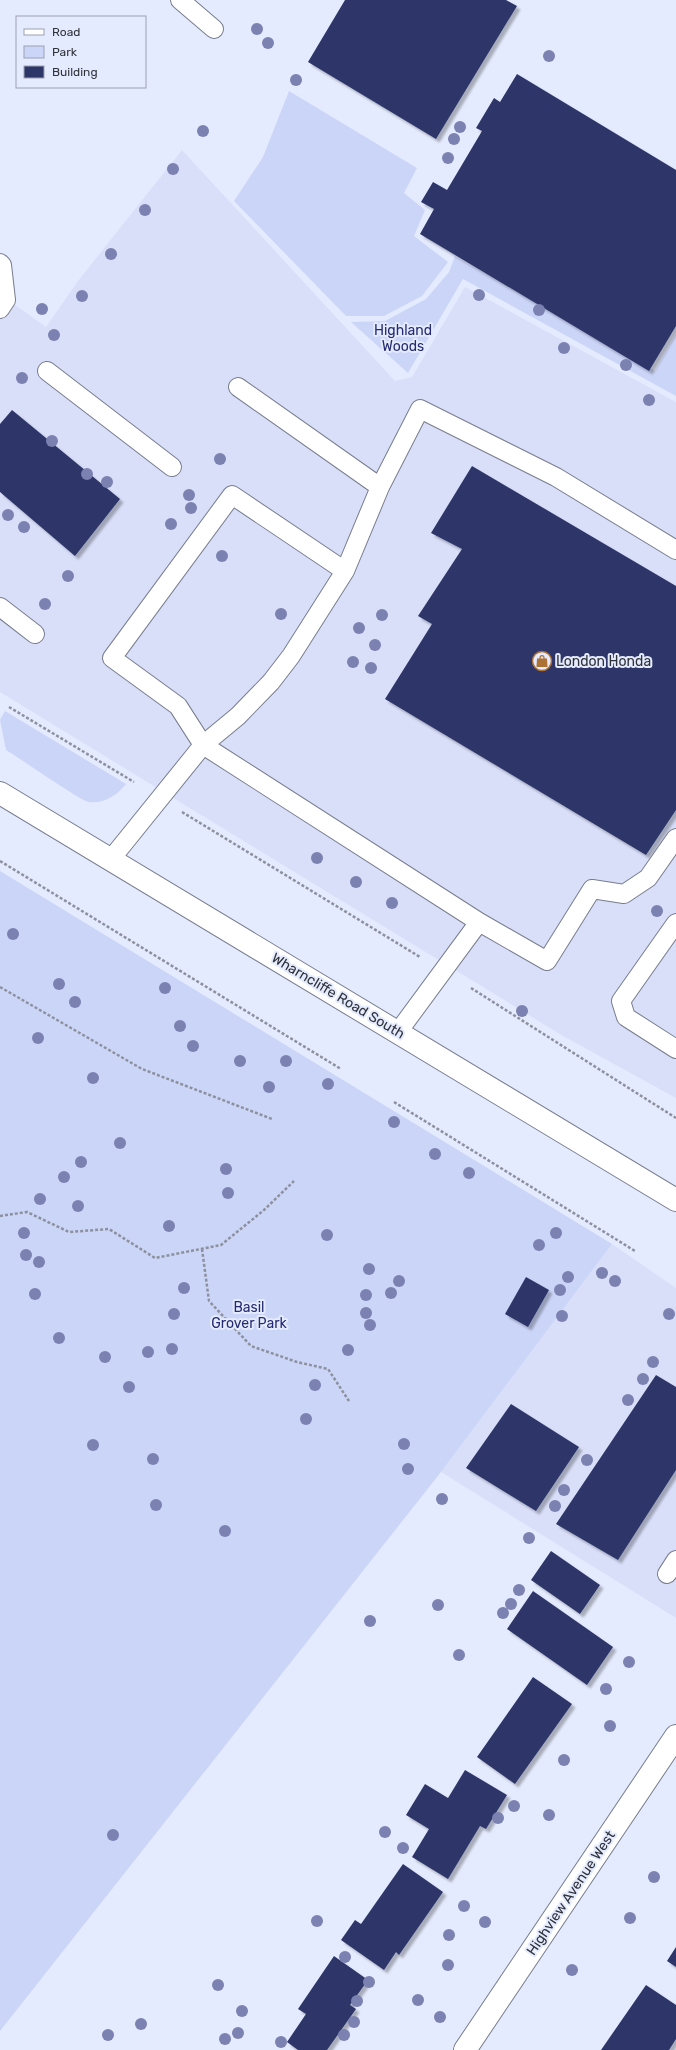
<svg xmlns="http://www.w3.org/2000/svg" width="676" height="2050" font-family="Rubik,sans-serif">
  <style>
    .built { fill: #d9dff9 }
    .green { fill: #cbd5f8 }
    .building { fill: #2d3669; filter: url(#shadow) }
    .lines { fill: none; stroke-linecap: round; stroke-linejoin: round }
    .service-casing { stroke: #787d8e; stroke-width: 20 }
    .minor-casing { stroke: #787d8e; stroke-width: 24 }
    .secondary-casing { stroke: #787d8e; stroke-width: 24 }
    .path { stroke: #8d919e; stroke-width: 2.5; stroke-dasharray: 3 2; stroke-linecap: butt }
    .service { stroke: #fff; stroke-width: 18 }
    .minor { stroke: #fff; stroke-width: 22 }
    .secondary { stroke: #fff; stroke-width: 22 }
    .tree { fill: #7b81b0 }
    .labels { text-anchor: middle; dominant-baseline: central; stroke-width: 4; stroke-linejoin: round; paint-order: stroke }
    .park-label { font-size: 14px; fill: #242b71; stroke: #e5ebfe }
    .poi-label { font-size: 14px; fill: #303239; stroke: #e5ebfe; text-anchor: start }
    .street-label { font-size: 14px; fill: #303239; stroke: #e5ebfe }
  </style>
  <defs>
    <filter id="shadow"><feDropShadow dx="3.5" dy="3.5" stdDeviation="1" flood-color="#0004"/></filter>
  </defs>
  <rect width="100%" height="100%" fill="#e5ebfe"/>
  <path class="built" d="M182,150L395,381L412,377L465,287L676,402V1098L563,1036L0,692V294L46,327L78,281Z
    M612,1244L676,1288V1618L441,1472Z"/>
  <path class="green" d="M289,91L417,168L404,193L425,210L414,236L448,262L422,296L384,316H346L234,201L263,157Z
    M455,256L655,371L676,334V396L463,279L408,373L351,322L385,321L426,299L449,272Z
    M5,711L126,784C117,795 105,804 89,802C82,802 18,757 6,750L0,720Z
    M0,871L612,1244L441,1472L0,2031Z"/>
  <path class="building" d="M345,0H506L517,6L436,139L308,62Z
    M517,74L676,170V326L649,371L420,234L434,209L421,202L433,182L447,190L482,131L476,128L494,98L500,102Z
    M12,410L120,499L75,556L0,492V424Z
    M472,466L676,586V810L646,855L385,699L432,624L418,616L462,549L431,533Z
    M526,1277L549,1290L528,1327L505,1314Z
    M656,1375L676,1387V1470L618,1560L556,1524Z
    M511,1404L579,1447L536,1511L466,1468Z
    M551,1551L600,1585L580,1614L531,1580Z
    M533,1591L613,1647L587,1685L507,1629Z
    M533,1677L572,1704L515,1784L477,1757Z
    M465,1770L507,1795L486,1829L480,1826L448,1879L412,1857L429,1829L406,1815L425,1784L448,1798Z
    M403,1864L443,1892L399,1955L396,1952L384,1970L341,1940L355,1920L361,1924Z
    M676,1947V1967L667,1961Z
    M334,1956L368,1980L350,2005L356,2009L327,2050H298L287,2042L306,2014L298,2009Z
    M646,1985L676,2005V2039L669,2050H601Z"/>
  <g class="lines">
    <g class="service-casing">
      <path id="service" d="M180,0L214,29
        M0,263L2,265L6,300L0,309
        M47,371L172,467
        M238,387L380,487
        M345,571L232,495L112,658L178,706L203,745L479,922
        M0,607L35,634
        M111,859L203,745L238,716L271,682L291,656L345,571L380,487L420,409L556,477L676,550
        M676,923L621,1001L626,1017L676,1049
        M398,1032L479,922L547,961L592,889L624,894L648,878L676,838
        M667,1574L676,1560"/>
    </g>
    <g class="minor-casing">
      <path id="minor" d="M465,2050L676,1736"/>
    </g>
    <g class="secondary-casing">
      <path id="secondary" d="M0,793L676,1200"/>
    </g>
    <path class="path" d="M9,707L134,782
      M182,812L420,957
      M0,861L341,1069
      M0,987L142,1069L272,1119
      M471,988L676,1118
      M394,1102L635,1251
      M0,1216L27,1212L69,1232L109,1229L155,1258L221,1245L264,1210L294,1181
      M202,1249L209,1301L251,1346L297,1362L328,1369L349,1401"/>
    <use href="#service" class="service"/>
    <use href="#minor" class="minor"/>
    <use href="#secondary" class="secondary"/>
  </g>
  <g class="tree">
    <circle cx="257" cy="29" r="6"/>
    <circle cx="268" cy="43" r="6"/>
    <circle cx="549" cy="56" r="6"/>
    <circle cx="296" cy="80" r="6"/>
    <circle cx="460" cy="127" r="6"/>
    <circle cx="203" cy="131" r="6"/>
    <circle cx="454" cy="139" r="6"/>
    <circle cx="448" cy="158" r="6"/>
    <circle cx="173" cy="169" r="6"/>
    <circle cx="145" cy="210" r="6"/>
    <circle cx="111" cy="254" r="6"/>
    <circle cx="479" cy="295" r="6"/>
    <circle cx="82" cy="296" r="6"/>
    <circle cx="42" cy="309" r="6"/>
    <circle cx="539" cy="310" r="6"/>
    <circle cx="54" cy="335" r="6"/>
    <circle cx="564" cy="348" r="6"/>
    <circle cx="626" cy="365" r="6"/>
    <circle cx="22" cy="378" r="6"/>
    <circle cx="649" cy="400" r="6"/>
    <circle cx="52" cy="441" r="6"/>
    <circle cx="220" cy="459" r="6"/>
    <circle cx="87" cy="474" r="6"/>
    <circle cx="107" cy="482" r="6"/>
    <circle cx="189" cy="495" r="6"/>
    <circle cx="191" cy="508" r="6"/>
    <circle cx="8" cy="515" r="6"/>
    <circle cx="171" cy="524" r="6"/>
    <circle cx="24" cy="527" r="6"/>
    <circle cx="222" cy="556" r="6"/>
    <circle cx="68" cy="576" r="6"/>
    <circle cx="45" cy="604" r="6"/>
    <circle cx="281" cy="614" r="6"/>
    <circle cx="382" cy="615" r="6"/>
    <circle cx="359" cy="628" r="6"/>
    <circle cx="375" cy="645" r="6"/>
    <circle cx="353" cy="662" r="6"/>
    <circle cx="371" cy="668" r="6"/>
    <circle cx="317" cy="858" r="6"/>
    <circle cx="356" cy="882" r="6"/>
    <circle cx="392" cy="903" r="6"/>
    <circle cx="657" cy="911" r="6"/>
    <circle cx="13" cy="934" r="6"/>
    <circle cx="59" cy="984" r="6"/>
    <circle cx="165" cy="988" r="6"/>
    <circle cx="75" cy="1002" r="6"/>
    <circle cx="522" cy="1011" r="6"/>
    <circle cx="180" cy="1026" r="6"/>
    <circle cx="38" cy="1038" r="6"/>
    <circle cx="193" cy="1046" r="6"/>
    <circle cx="240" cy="1061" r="6"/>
    <circle cx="286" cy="1061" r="6"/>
    <circle cx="93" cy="1078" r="6"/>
    <circle cx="328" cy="1084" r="6"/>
    <circle cx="269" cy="1087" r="6"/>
    <circle cx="394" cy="1122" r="6"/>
    <circle cx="120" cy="1143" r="6"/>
    <circle cx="435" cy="1154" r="6"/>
    <circle cx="81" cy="1162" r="6"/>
    <circle cx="226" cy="1169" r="6"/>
    <circle cx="469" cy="1173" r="6"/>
    <circle cx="64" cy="1177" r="6"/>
    <circle cx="228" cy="1193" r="6"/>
    <circle cx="40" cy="1199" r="6"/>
    <circle cx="78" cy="1206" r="6"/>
    <circle cx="169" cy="1226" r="6"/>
    <circle cx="24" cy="1233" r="6"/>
    <circle cx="556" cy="1233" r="6"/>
    <circle cx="327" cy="1235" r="6"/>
    <circle cx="539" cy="1245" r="6"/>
    <circle cx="26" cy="1255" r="6"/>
    <circle cx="39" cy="1262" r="6"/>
    <circle cx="369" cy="1269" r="6"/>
    <circle cx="602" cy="1273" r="6"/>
    <circle cx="568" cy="1277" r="6"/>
    <circle cx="399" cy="1281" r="6"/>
    <circle cx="615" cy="1281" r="6"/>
    <circle cx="184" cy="1288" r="6"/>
    <circle cx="560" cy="1290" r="6"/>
    <circle cx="391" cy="1293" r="6"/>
    <circle cx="35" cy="1294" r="6"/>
    <circle cx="366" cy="1295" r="6"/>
    <circle cx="366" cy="1313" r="6"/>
    <circle cx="174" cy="1314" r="6"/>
    <circle cx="669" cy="1314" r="6"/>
    <circle cx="562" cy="1316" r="6"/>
    <circle cx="370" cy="1325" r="6"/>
    <circle cx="59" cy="1338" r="6"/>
    <circle cx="172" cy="1349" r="6"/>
    <circle cx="348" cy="1350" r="6"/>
    <circle cx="148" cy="1352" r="6"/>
    <circle cx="105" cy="1357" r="6"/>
    <circle cx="653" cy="1362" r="6"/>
    <circle cx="643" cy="1379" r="6"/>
    <circle cx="315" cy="1385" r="6"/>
    <circle cx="129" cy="1387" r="6"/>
    <circle cx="628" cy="1400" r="6"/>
    <circle cx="306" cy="1419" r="6"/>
    <circle cx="404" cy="1444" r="6"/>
    <circle cx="93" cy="1445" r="6"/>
    <circle cx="153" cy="1459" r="6"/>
    <circle cx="587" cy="1460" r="6"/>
    <circle cx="408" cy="1469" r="6"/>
    <circle cx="564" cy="1490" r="6"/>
    <circle cx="442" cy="1499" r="6"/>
    <circle cx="156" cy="1505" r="6"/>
    <circle cx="555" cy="1506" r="6"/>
    <circle cx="225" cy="1531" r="6"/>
    <circle cx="529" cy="1538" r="6"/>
    <circle cx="519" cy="1590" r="6"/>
    <circle cx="511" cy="1604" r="6"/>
    <circle cx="438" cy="1605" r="6"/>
    <circle cx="503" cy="1613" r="6"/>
    <circle cx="370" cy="1621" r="6"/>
    <circle cx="459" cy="1655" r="6"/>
    <circle cx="629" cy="1662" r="6"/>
    <circle cx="606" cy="1689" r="6"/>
    <circle cx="610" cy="1726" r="6"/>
    <circle cx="564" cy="1760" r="6"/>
    <circle cx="514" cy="1806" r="6"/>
    <circle cx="549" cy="1815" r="6"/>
    <circle cx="498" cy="1818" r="6"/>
    <circle cx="385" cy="1832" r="6"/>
    <circle cx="113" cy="1835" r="6"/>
    <circle cx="403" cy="1848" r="6"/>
    <circle cx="654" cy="1877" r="6"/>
    <circle cx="464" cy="1906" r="6"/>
    <circle cx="630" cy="1918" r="6"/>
    <circle cx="317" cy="1921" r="6"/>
    <circle cx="485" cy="1922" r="6"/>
    <circle cx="449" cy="1935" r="6"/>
    <circle cx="345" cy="1957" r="6"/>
    <circle cx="448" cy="1965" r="6"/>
    <circle cx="572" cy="1970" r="6"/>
    <circle cx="369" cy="1982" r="6"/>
    <circle cx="218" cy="1985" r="6"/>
    <circle cx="418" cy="2000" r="6"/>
    <circle cx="357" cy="2001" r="6"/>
    <circle cx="242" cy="2011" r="6"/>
    <circle cx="440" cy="2017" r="6"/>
    <circle cx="354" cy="2022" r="6"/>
    <circle cx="141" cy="2024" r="6"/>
    <circle cx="238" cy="2033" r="6"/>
    <circle cx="108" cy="2035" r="6"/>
    <circle cx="344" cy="2035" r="6"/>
    <circle cx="225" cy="2039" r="6"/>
    <circle cx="281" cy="2042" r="6"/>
  </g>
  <defs>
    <g id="shop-ring" transform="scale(1)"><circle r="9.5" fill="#e5ebfe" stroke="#ad7133" stroke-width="1.5"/><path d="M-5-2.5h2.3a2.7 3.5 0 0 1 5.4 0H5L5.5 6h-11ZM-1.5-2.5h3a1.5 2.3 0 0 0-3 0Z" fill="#ad7133"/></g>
  </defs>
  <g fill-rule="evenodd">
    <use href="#shop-ring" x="542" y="661"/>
  </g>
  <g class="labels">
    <g class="park-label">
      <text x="403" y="330">Highland<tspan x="403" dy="16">Woods</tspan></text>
      <text x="249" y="1307">Basil<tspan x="249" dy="16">Grover Park</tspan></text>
    </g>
    <g class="poi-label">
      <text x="556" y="661">London Honda</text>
    </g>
    <g class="street-label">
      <text transform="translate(338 996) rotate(31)">Wharncliffe Road South</text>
      <text transform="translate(571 1893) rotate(-56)">Highview Avenue West</text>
    </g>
  </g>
  <rect x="16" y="16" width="130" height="72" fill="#e5ebfe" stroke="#9da1af"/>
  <rect x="24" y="29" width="20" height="6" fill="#ffffff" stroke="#9da1af"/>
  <text x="52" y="36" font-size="12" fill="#303239">Road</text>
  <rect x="24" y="46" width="20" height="12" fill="#cbd5f8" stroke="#9da1af"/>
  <text x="52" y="56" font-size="12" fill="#303239">Park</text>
  <rect x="24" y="66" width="20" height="12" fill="#2d3669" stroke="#9da1af"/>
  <text x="52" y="76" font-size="12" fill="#303239">Building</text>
</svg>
